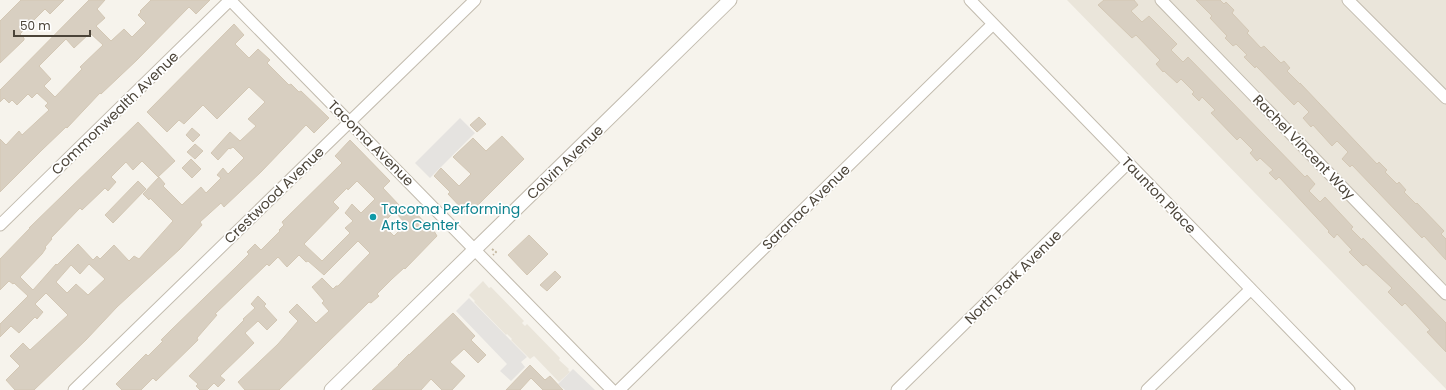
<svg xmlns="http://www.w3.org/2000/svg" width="1446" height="390" font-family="Poppins,sans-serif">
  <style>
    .residential { fill: #eae5da }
    .parking { fill: #e5e3e0 }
    .building { fill: #d8cfc1; stroke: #d3c7b4; fill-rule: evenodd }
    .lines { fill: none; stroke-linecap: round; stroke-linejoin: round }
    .minor-casing { stroke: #c2bbae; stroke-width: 13 }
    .tertiary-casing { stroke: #c2bbae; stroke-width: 15 }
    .path { stroke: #c4b79f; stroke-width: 2; stroke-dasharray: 2 2; stroke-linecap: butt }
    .minor { stroke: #fff; stroke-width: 11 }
    .tertiary { stroke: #fff; stroke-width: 13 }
    .culture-dot { fill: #0f9aa8; stroke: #fff; stroke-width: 1.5 }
    .labels { text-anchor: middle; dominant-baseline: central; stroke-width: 3.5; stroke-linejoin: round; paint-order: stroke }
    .street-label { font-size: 14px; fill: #4b4439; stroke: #fff }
    .culture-label { font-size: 14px; fill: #0d838f; stroke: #fff; text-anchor: start }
  </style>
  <rect width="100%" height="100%" fill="#f6f3ec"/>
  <path class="residential" d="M1067,0H1446V389Z
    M483,281L489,288L491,287L524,321L522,323L525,326L527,324L560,358L559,360L569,369L568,370L570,372L559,382L534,356L530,359L511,340L512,339L507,334L506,335L474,302L475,301L469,295Z"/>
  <path class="parking" d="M460,118L475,133L430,178L415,163Z
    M469,298L527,357L521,362L525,367L511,381L500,371L507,364L456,311Z
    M573,369L595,390H565L558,384Z"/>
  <path class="building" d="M21,0H64L50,14L45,9L20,34L24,38V40L0,63V21Z
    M89,0H105L97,9L105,18L96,26L111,41L124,29L132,37L146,23L138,15L141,12L140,11L151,0H210L196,14L189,7L137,60L101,94L100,93L67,128L66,127L42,150L0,192V139L6,145L19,131L22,135L49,110L45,106L48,103L37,93L32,98L28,94L17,105L12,100L9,103L4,98L0,102V90ZM90,33L103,45L80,67L82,69L55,97L44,86L51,79L39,66L66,39L74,48Z
    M1104,0H1134L1138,5L1131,11L1142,22L1149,16L1177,44L1171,50L1183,62L1188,57L1305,177L1307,175L1315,184L1309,191L1320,202L1325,197L1353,227L1351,229L1362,240L1363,238L1446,323V352L1427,332L1430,330L1405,303L1402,306L1388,292L1392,288L1366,264L1363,266L1349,252L1352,250L1337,234L1334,238L1328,232L1329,231L1279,177L1276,180L1269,173L1273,170L1260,158L1257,161L1250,153L1253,150L1240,137L1237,140L1211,113L1215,110L1202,97L1199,101L1192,94L1194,92L1181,79L1177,83L1164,71L1163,72L1156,64L1160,60L1136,35L1132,38L1098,5Z
    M1196,0H1220L1224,4L1226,2L1234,10L1232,13L1249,31L1247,33L1261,48L1264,46L1281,63L1284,61L1290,68L1287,71L1300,84V83L1377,164L1379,162L1387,170L1385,172L1397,184L1399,182L1406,190L1404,192L1416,204L1417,203L1444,231L1441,234L1446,239V260L1424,236L1422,238L1352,165L1350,167L1342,159L1348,152L1337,141L1332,146L1313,125L1311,127L1303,118L1309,112L1298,101L1294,105L1256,66L1255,68L1244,57L1247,55L1236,44L1233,46L1225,38L1227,36L1210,18L1212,16Z
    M234,24L244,35L235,44L249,58L258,49L270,60L267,63L289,85L291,84L299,92L301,91L329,118L314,133L306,125L261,172L224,207L221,203L200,222L202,225L180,249L117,307L86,340L34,390H15L6,380L20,366L10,356L23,343L30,350L68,315L46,293L35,304L43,312L37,319L35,317L19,333L11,326L0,337V324L28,296L14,283L13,284L9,281L0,290V259L30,228H29L138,122L175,161L158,177L142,161L133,170L126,162L111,177L116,182L108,191L105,188L82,210L80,208L51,238L52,239L45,247L46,248L42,254L20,277L33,290L56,264L57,265L78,244L93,260L97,256L100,259L114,245L129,261L134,256L139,259L173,221L150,198L149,200L143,194L159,177L165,184L163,186L182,205L201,187L206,193L221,178L217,175L223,168L228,174L244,158L233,147L230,149L229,148L218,160L211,153L230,132L240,141L256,126L248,119L265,102L249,87L217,119L203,105L184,124L179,120L167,132L147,112ZM89,264L105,279L88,295L76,284L67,293L56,282L71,265L80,274Z
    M479,117L486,124L477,132L470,125Z
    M192,128L200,135L193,142L186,135Z
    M502,136L524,159L468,215L448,194L450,192L434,176L441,168L459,186L471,174L453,157L473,138L486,151Z
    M350,140L390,181L383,188L400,206L382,224L394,236L406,224L395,212L402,205L413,216L416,213L426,224L428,222L435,229L434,231L437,236L405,269L404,268L392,279L377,294L379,296L371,303L369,302L279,390H245L238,382L278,344L298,321L289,312L297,304L316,323L329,311L322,303L324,301L312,287L322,278L333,289L336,286H338L370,253L358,241L324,275L308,261L306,262L299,255L287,267L278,257L269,266L267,264L215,314L217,315L197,338L198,340L156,381L153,378L141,390H122L116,384L146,354L148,356L163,341L161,340L171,330L235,268L249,254L247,252L255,244L261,250L280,231L279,230L284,225L282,222L342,163L335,156ZM357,181L375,199L361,213L352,204L345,213L353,221L345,228L350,233L322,261L304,244L339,208L333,202L347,188L348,190Z
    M195,144L203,151L195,159L187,152Z
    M191,159L201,169L192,178L182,168Z
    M138,181L146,189L113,223L105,215Z
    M529,235L548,254L527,275L508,255Z
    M555,271L561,277L547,291L540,285Z
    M258,296L266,304L264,306L277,320L267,330L258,321L245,333L254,343L220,376L225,380L218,387L214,383L207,390H200L196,386L198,384L189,376L244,320L243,319L255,308L251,304Z
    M453,313L475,336L471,340L486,355L478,363L464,349L450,362L465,376L452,390H442L431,379L421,390H372L399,365H398L409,354V355Z
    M530,365L545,380L550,376L563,390H543L531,378L520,390H506Z"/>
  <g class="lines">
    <g class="minor-casing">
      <path id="minor" d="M230,0L612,390
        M970,0L1349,390
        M1161,0L1446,294
        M1348,0L1446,98
        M0,225L230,0
        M74,390L475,0
        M619,390L993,24
        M897,390L1128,163
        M1147,390L1251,289"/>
    </g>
    <g class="tertiary-casing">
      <path id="tertiary" d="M331,390L730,0"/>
    </g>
    <path class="path" d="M492,249L496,252L493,255"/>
    <use href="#minor" class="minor"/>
    <use href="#tertiary" class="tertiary"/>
  </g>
  <circle class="culture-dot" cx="373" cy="217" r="4"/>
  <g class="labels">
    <g class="street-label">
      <text transform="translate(115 113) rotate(-44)">Commonwealth Avenue</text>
      <text transform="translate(371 143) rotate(45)">Tacoma Avenue</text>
      <text transform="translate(1304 147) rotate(46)">Rachel Vincent Way</text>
      <text transform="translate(565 162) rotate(-44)">Colvin Avenue</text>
      <text transform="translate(274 195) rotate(-44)">Crestwood Avenue</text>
      <text transform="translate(1159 195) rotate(46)">Taunton Place</text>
      <text transform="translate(806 207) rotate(-44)">Saranac Avenue</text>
      <text transform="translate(1013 277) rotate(-44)">North Park Avenue</text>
    </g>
    <g class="culture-label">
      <text x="381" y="209">Tacoma Performing<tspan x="381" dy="16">Arts Center</tspan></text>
    </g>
  </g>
  <path d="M14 30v6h76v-6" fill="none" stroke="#4b4439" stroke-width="2"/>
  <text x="20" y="30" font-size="12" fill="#4b4439" stroke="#ffffff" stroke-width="3" paint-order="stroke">50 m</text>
</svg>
